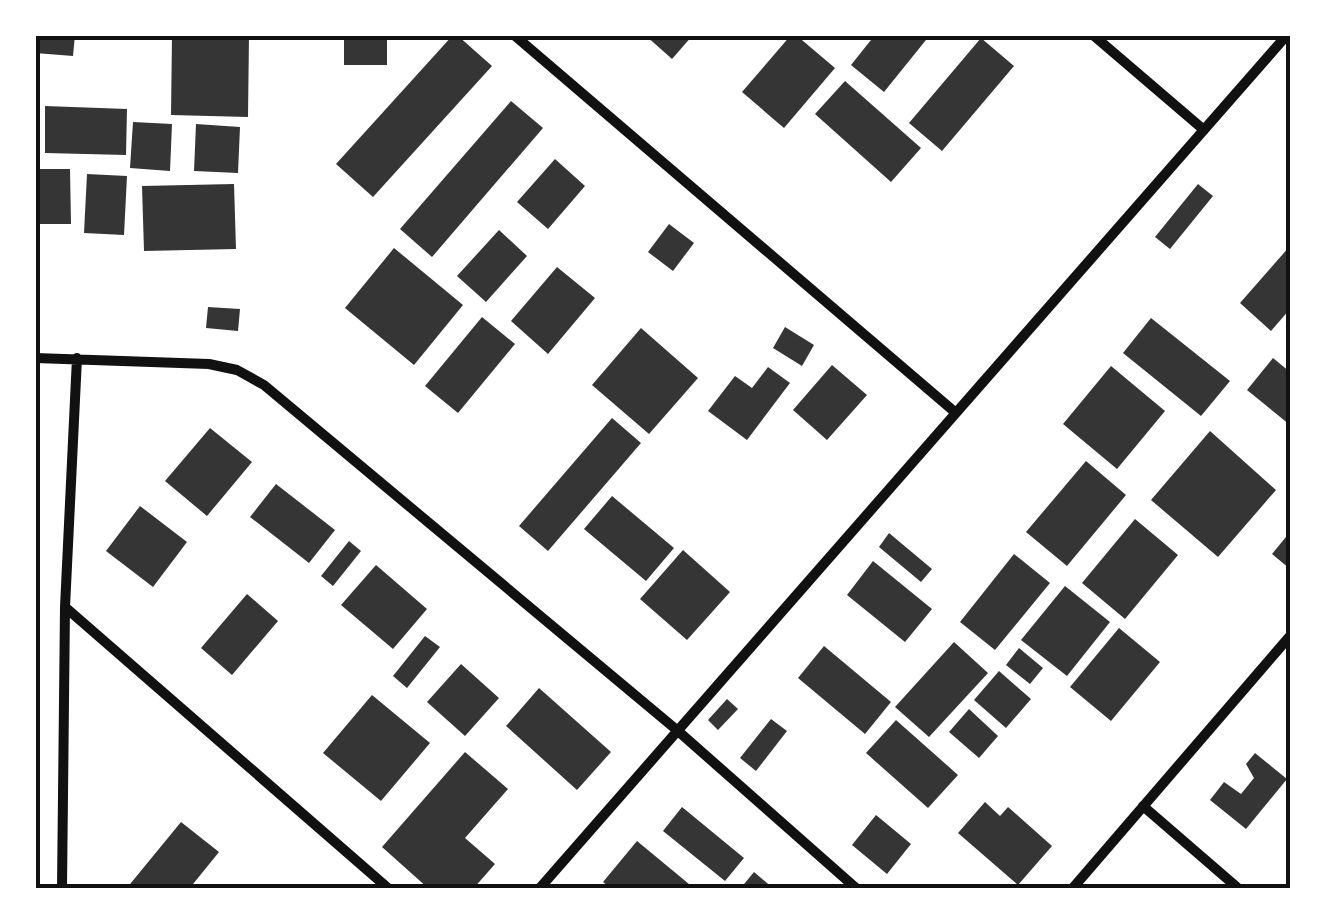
<svg xmlns="http://www.w3.org/2000/svg" width="1325" height="924" font-family="'PT Serif',serif">
  <style>
    .building { fill: #353535 }
    .lines { fill: none; stroke-linecap: round; stroke-linejoin: round }
    .minor { stroke: #111; stroke-width: 10 }
    .neatline { fill: none; stroke: #111; stroke-width: 4 }
  </style>
  <rect width="100%" height="100%" fill="#fff"/>
  <path class="building" d="M35,35H75L73,56L35,53Z
    M172,35H249L248,117L171,115Z
    M344,35H387V65H344Z
    M453,35H457L492,66L373,197L336,164Z
    M645,35H693L672,59Z
    M791,35H796L835,68L784,128L742,92Z
    M875,35H930L884,92L851,65Z
    M981,38L1014,66L942,151L909,123Z
    M845,81L921,148L891,182L815,114Z
    M511,101L543,128L432,257L400,229Z
    M45,106L127,109L126,155L45,153Z
    M133,122L172,124L170,171L130,168Z
    M196,124L240,127L238,173L194,171Z
    M555,159L585,186L548,229L517,202Z
    M35,169H70L71,224H36Z
    M87,174L127,176L124,235L84,233Z
    M234,184L236,249L144,251L142,186Z
    M1198,184L1213,196L1170,249L1155,237Z
    M669,224L694,243L673,271L648,252Z
    M499,230L527,256L486,302L457,276Z
    M1290,246V309L1271,331L1240,303Z
    M394,248L463,305L414,365L345,308Z
    M557,267L595,298L548,354L511,321Z
    M208,307L240,309L238,331L206,328Z
    M482,317L515,344L458,413L425,386Z
    M1151,318L1230,381L1201,416L1123,353Z
    M785,327L814,345L802,366L773,348Z
    M641,328L698,378L649,434L592,385Z
    M1273,358L1290,372V425L1247,390Z
    M832,365L867,395L827,440L793,410Z
    M1111,366L1165,411L1117,469L1063,424Z
    M768,367L790,383L747,440L708,411L735,376L752,388Z
    M612,418L641,443L548,551L519,526Z
    M210,428L252,462L207,516L165,481Z
    M1210,431L1276,490L1218,557L1151,500Z
    M1086,461L1126,495L1067,566L1026,532Z
    M276,484L335,530L309,563L250,517Z
    M612,496L674,548L646,581L584,529Z
    M140,506L187,542L153,587L106,551Z
    M1135,519L1178,555L1125,619L1082,583Z
    M1290,532V569L1272,554Z
    M889,533L932,569L921,582L879,547Z
    M349,541L361,551L333,586L321,576Z
    M683,550L730,592L687,640L640,599Z
    M1014,554L1050,583L995,650L960,622Z
    M873,561L932,609L905,642L847,595Z
    M376,565L427,609L393,649L341,605Z
    M1065,586L1110,622L1067,676L1021,640Z
    M247,594L278,621L232,675L201,648Z
    M1119,628L1160,662L1111,721L1070,687Z
    M425,636L440,647L407,688L393,676Z
    M954,642L988,673L929,737L895,707Z
    M824,646L891,702L865,734L798,678Z
    M1019,648L1043,668L1030,684L1006,665Z
    M461,664L499,698L465,736L427,702Z
    M999,671L1031,699L1006,728L974,700Z
    M539,688L611,752L577,790L506,726Z
    M372,695L430,743L381,801L323,753Z
    M727,699L738,709L718,730L708,720Z
    M969,709L998,736L979,758L949,732Z
    M771,719L787,731L756,771L740,758Z
    M896,720L958,775L928,808L866,753Z
    M465,752L508,789L465,838L495,864L473,889H429L382,847Z
    M1255,753L1287,779L1246,829L1210,800L1224,782L1241,794L1254,778L1246,764Z
    M985,802L1000,816L1008,807L1052,846L1018,885L958,833Z
    M682,807L744,858L725,881L663,831Z
    M876,815L911,844L887,874L852,845Z
    M181,822L219,852L189,889H126Z
    M637,841L695,889H605L608,886L603,882Z
    M754,872L774,889H740Z"/>
  <g class="lines">
    <path class="minor" d="M514,35L956,413
      M1093,35L1204,130
      M35,358L209,364L237,370L264,385L678,731L857,889
      M65,607L389,889
      M1143,806L1239,889
      M62,889L65,607L77,358
      M539,889L1287,35
      M1072,889L1290,636"/>
  </g>
  <rect width="1325" height="924" fill="none" stroke="#ffffff" stroke-width="75"/>
  <rect x="38" y="38" width="1250" height="848" class="neatline"/>
</svg>
